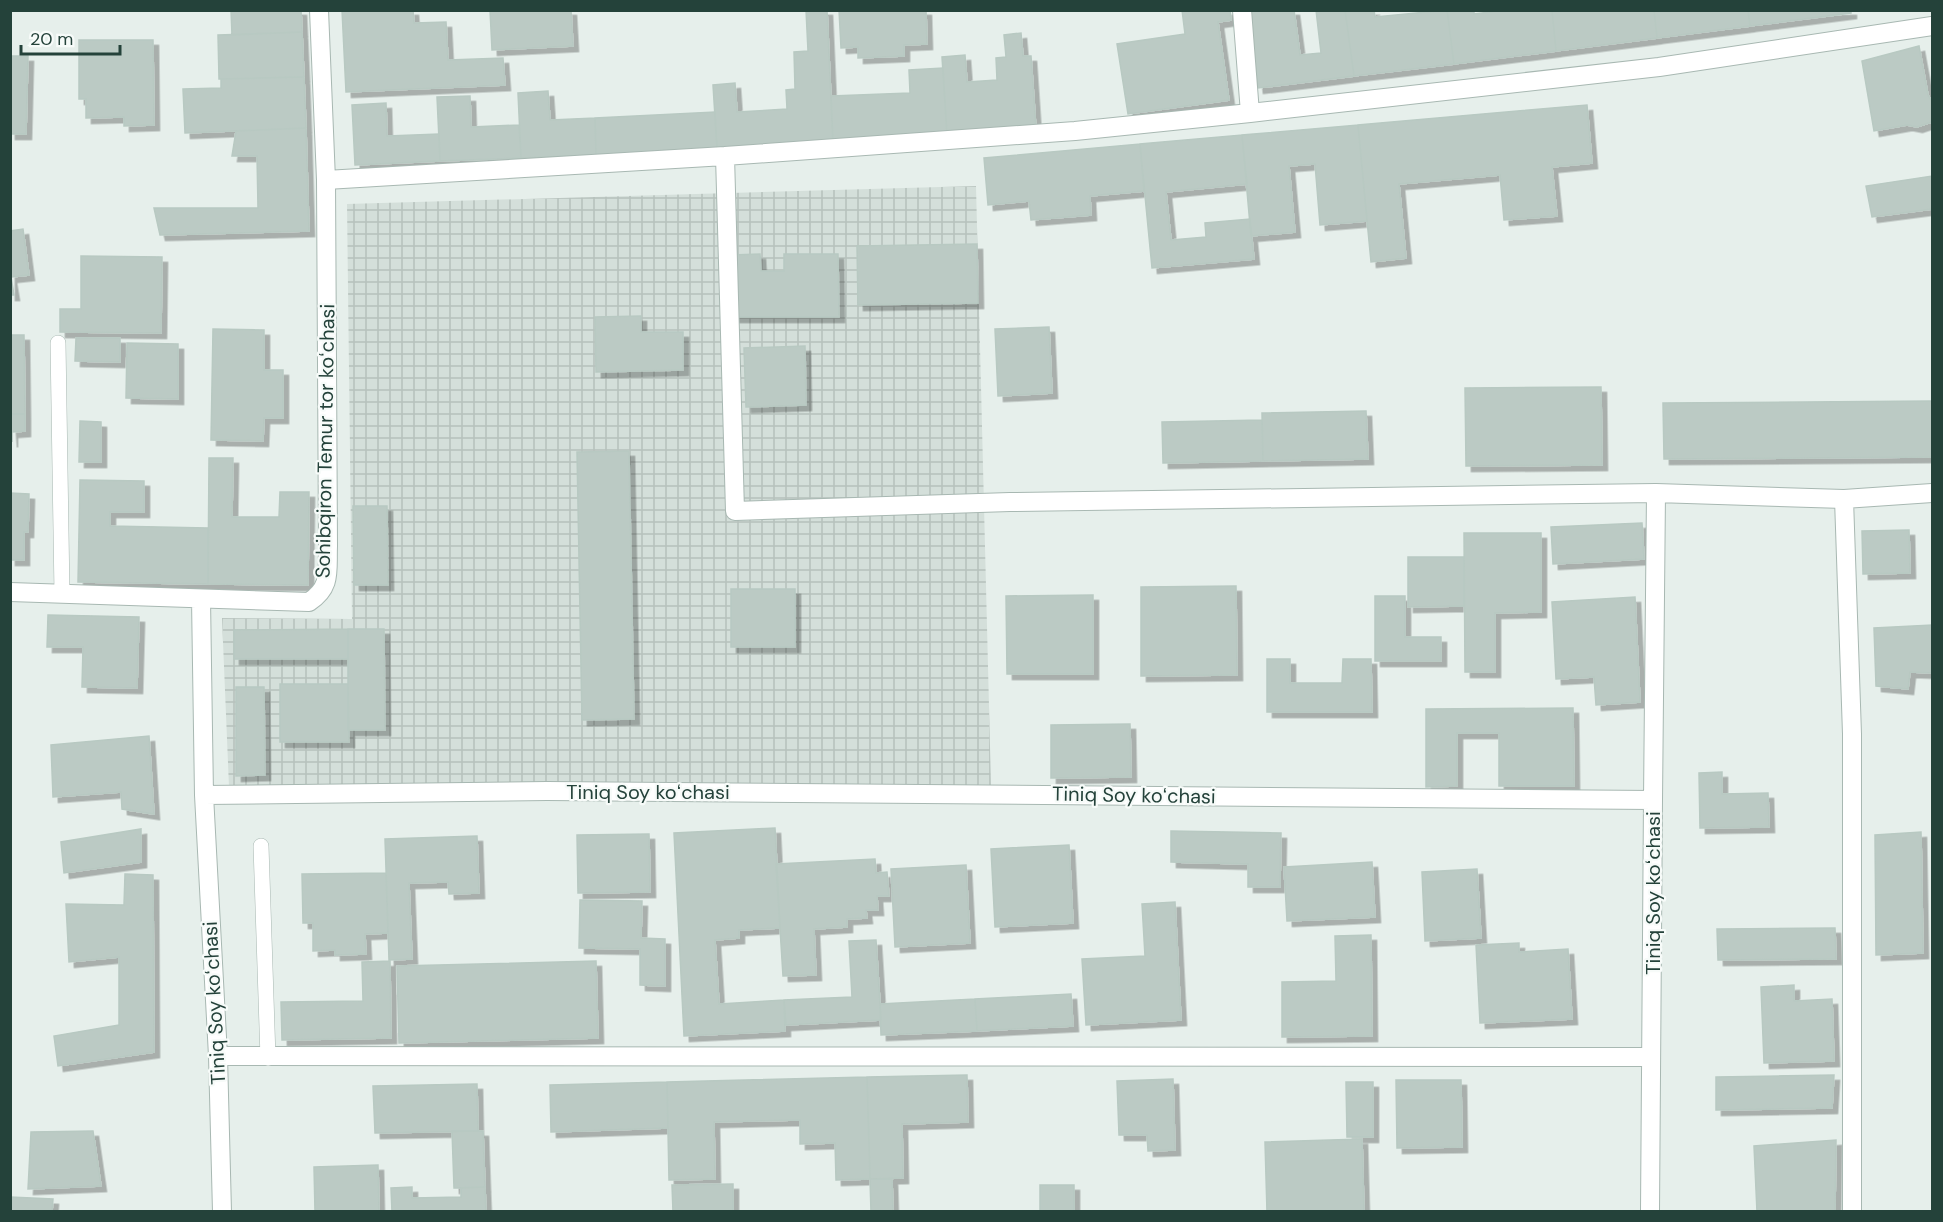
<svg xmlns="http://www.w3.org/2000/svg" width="1943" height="1222" font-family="'DM Sans',sans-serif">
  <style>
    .industrial { fill: url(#industrial-grid) }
    .building { fill: #bbcac4; stroke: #b8c9c2; stroke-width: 1.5; filter: url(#shadow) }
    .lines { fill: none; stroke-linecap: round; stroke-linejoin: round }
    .service-casing { stroke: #a8b8b2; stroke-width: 16 }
    .minor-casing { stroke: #a8b8b2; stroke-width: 20 }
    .service { stroke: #fff; stroke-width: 15 }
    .minor { stroke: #fff; stroke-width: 18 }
    .labels { text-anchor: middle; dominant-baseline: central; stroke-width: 4.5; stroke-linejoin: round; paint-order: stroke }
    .street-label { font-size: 20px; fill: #24423a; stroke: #f7fbf9 }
  </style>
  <defs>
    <pattern id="industrial-grid" width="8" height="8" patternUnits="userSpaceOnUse" patternTransform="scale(1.5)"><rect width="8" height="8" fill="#d4dfda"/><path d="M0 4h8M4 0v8" fill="none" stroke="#b6c1bc"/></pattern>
    <filter id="shadow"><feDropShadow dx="5.5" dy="5.5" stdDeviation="0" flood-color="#0004"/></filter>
  </defs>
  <rect width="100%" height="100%" fill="#e6efeb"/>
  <path class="industrial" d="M976,186L991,786L229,787L222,618L352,619L347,204Z"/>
  <path class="building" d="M231,10H301L302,32L232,35Z
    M342,10H413L414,23L446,22L448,60L503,58L505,85L346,92Z
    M490,10H571L573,46L492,50Z
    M806,10H827L833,144L717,149L713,85L735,83L737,112L787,109L786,90L795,89L794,52L808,51Z
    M839,10H926L927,44L904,45V56L858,58V47L841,48Z
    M1182,10H1230L1231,20L1218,22L1229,100L1128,114L1117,44L1185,34Z
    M1248,10H1294L1300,55L1321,53L1316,10H1345L1354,76L1258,88Z
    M1345,10H1374L1375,17L1447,10L1454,64L1354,76Z
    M1447,10H1474V14L1505,10H1552L1556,51L1454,64Z
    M1552,10H1654L1657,38L1556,51Z
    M1654,10H1748L1750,26L1657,38Z
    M1748,10H1851V13L1750,26Z
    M302,32L304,77L219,79L218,35Z
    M1021,33L1023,56H1031L1036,129L947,135L942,57L965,55L967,82L997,80L996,58L1006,57L1004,35Z
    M79,40H153L154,125L124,126V117L86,118V99H79Z
    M1919,46L1928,95L1932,102V122L1917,127L1907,125L1874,131L1862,61Z
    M10,56H28L26,134H10Z
    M943,68L947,135L833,144L831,96L910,93L909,70Z
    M304,77L306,128L185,133L183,89L221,88V79Z
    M548,91L550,120L595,118L596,155L521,158L518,93Z
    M470,96L471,127L519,125L521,158L440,161L437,97Z
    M386,103L387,136L439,134L440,161L355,165L352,105Z
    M1587,105L1592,163L1552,167L1557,216L1504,220L1500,175L1399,184L1406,258L1371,262L1358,125Z
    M715,112L717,149L596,155L595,118Z
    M1358,125L1367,221L1320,225L1315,164L1289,166L1295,232L1251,236L1242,135Z
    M306,128L309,231L160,235L154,208H258L257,156H232L236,131Z
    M1242,135L1247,184L1166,192L1171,240L1206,237L1205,223L1250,219L1254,259L1152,268L1140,144Z
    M1140,144L1144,191L1090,196L1091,215L1031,220L1029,201L988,205L984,158Z
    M1932,176V209L1872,217L1866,186Z
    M23,229L29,275L11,277L14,295H10V231Z
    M977,244L978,303L858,305L857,246Z
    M760,254L761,271H784V254H838L839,317H732L731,255Z
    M81,256L162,257L161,333L60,332V309H81Z
    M641,316V332H683V370L596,372L595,317Z
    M1049,327L1052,393L998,396L995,329Z
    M213,329L264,330V370H283V418H264L263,441L211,440Z
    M10,335H24L25,414H10Z
    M76,338H120V362L75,361Z
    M127,343L178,344V399L126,398Z
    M805,346L806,405L746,407L744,348Z
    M1601,387L1602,465L1466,466L1465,388Z
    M1932,401V457L1664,459L1663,403Z
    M1366,411L1368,459L1263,461L1262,413Z
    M10,414H25V431L12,432V442Z
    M1262,420L1263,461L1163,463L1162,422Z
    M80,421L101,422V462H79Z
    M629,451L634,719L582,720L577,452Z
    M209,458H233L232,517H279L280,492H309L308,585L208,584Z
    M80,480L144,481V512H110V526L208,528V584L78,582Z
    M10,493L29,494L28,532H24V560H10Z
    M353,506H387L388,585H354Z
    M1642,523L1644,559L1553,564L1551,527Z
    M1909,530L1910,573L1863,574L1862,531Z
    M1464,533H1541V612L1495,613V672H1465Z
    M1408,557H1464V606L1408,607Z
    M1236,586L1237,675L1141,676V587Z
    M731,589H795V647H731Z
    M1093,595V674H1007L1006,596Z
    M1375,596H1405V637H1441V661H1375Z
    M1635,597L1640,702L1596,705L1594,677L1556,679L1552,602Z
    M48,615L139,617L137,688L82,687L83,647H47Z
    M1932,625V673L1910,672L1908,689L1876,686L1874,628Z
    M348,629H384L385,730H348Z
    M348,629V659H234V630Z
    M1267,659H1290V683H1342L1343,659H1371L1372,712H1267Z
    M280,684H348L349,742H280Z
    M236,687H264L265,775L236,776Z
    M1573,708L1574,786H1499V733H1457V786L1426,787V709Z
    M1130,724L1131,777L1051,778V725Z
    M149,736L154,814L122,809L121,792L53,797L51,745Z
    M1722,772V794L1768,793L1769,827L1700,828L1699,773Z
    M775,828L780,928L739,930V938L715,940L719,1004L784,1000L785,1031L684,1036L674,833Z
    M141,829V862L64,873L61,842Z
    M1171,831L1281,833L1280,887H1248V864L1171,862Z
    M1921,832L1923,953L1876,955L1875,835Z
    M649,834L650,892L578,893L577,835Z
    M477,836L479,893L449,894L448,882L409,883L412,959L389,960L385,839Z
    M1069,845L1073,923L995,927L991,849Z
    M875,859L876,873L887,872L889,896H877L878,910H866L867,918L847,919V927L814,929L816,975L783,976L776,864Z
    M1372,862L1375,917L1287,921L1284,867Z
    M966,865L970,943L895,947L891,869Z
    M1477,869L1481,938L1425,941L1422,872Z
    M386,873L388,933L365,934L366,954L335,955V950L313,951V923H303L302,874Z
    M125,874L153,875L154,1052L58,1066L54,1036L119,1025V957L69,962L66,904L124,905Z
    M580,900L642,901L641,938L665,939V986L640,985V949L579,948Z
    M1175,902L1181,1020L1086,1025L1082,959L1145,956L1142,904Z
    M1835,928L1836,959L1718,960L1717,929Z
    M1371,935L1372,1036L1282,1037V982L1336,981L1335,936Z
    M876,940L881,1020L786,1025L784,1000L852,997L849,941Z
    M1519,943V952L1568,949L1572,1019L1480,1023L1476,945Z
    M390,961L391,1038L282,1040L281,1002L363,1001L362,962Z
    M596,961L598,1038L399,1043L397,966Z
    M1794,985V1001L1832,999L1834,1061L1764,1063L1761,987Z
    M1071,994L1073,1026L977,1031L975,999Z
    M975,999L977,1031L881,1035L880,1004Z
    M967,1075L968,1122L902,1124L903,1178L870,1179L867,1077Z
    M1834,1075L1832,1108L1716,1110V1077Z
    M867,1077L870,1179L836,1180L835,1143L800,1144V1120L714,1122L715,1179L669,1180L667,1082Z
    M1173,1079L1175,1150L1148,1151L1147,1135H1119L1117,1081Z
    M1396,1080H1461L1462,1147L1397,1148Z
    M667,1082L668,1128L551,1132L550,1085Z
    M1346,1082H1373V1137H1347Z
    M477,1084L478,1131L375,1133L373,1086Z
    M93,1131L101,1186L28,1189L31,1132Z
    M452,1131H483L485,1187L454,1188Z
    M1362,1139L1364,1212H1267L1265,1142Z
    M1836,1140L1835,1211L1757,1212L1754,1146Z
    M378,1165L379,1212H315L314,1167Z
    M870,1179H892L893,1212H871Z
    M733,1184V1212H673L672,1185Z
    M1040,1185H1074V1211L1040,1212Z
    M412,1187V1198L461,1197V1188L485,1187L486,1212H392L391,1188Z
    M10,1197L53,1199L52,1212H10Z"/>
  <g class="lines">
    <g class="service-casing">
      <path id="service" d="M58,343L62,594
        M261,846L268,1058"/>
    </g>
    <g class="minor-casing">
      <path id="minor" d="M1242,10L1250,113L1659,67L1932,26
        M725,156L1075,131L1250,113
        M326,180L725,156L735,511L1010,502L1656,493L1653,800
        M1656,493L1844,499L1852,734V1212
        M1844,499L1932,493
        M10,592L309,602C332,587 327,571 328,546L326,180L319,10
        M201,599L204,795L218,1056L222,1212
        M204,795L547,791L1653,800L1650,1212
        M218,1056L1651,1057"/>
    </g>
    <use href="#service" class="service"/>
    <use href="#minor" class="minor"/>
  </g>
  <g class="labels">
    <g class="street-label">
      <text transform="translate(325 441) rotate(-89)">Sohibqiron Temur tor koʻchasi</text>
      <text x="648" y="792">Tiniq Soy koʻchasi</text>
      <text transform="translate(1134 795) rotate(1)">Tiniq Soy koʻchasi</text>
      <text transform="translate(1653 893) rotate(-90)">Tiniq Soy koʻchasi</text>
      <text transform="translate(214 1003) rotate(-93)">Tiniq Soy koʻchasi</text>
    </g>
  </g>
  <rect width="1943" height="1222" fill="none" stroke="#24423a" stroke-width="24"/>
  <path d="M21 45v9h99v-9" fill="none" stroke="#24423a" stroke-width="3"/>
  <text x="30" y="45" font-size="18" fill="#24423a" stroke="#f7fbf9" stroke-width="4.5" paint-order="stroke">20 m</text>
</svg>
